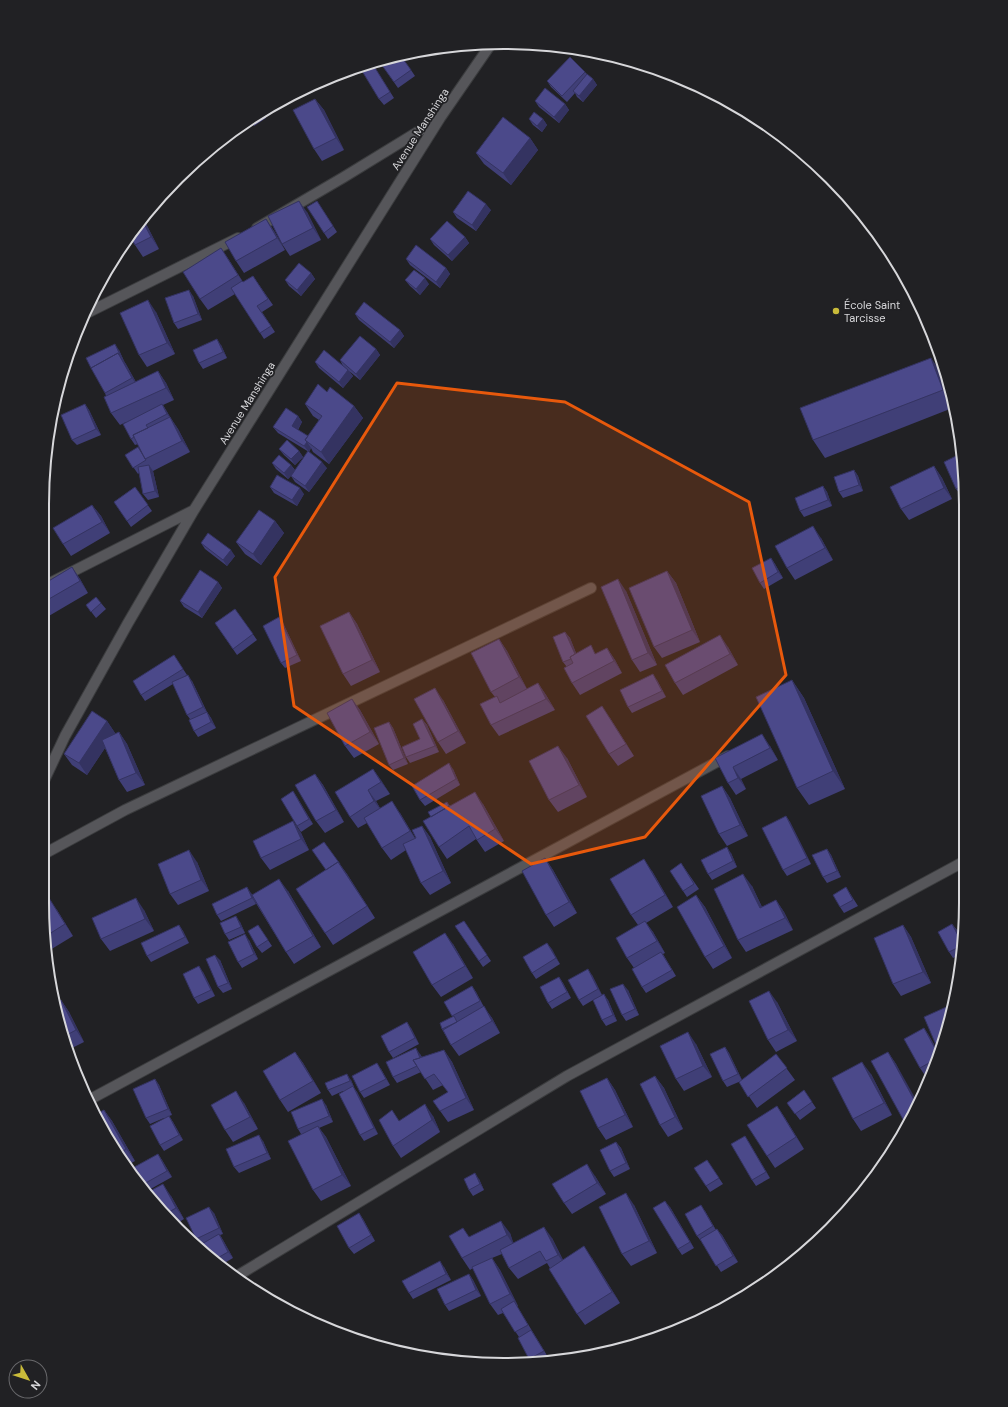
<svg xmlns="http://www.w3.org/2000/svg" width="1008" height="1407" font-family="'DM Sans',sans-serif">
  <style>
    .lines { fill: none; stroke-linecap: round; stroke-linejoin: round }
    .minor-casing { stroke: #3b3c3e; stroke-width: 12 }
    .minor { stroke: #56565a; stroke-width: 10 }
    .wall { fill: #403f77 }
    .shaded-wall { fill: #343361 }
    .building { fill: #4b498a; stroke: #343361 }
    .marked { fill: #e8590c; fill-opacity: 0.2; stroke: #e8590c; stroke-width: 3; stroke-linejoin: round }
    .poi-dot { fill: #c9bb3a; stroke: #212124; stroke-width: 1.5 }
    .labels { text-anchor: middle; dominant-baseline: central; stroke-width: 3.5; stroke-linejoin: round; paint-order: stroke }
    .street-label { font-size: 11px; fill: #d7d7da; stroke: #212124 }
    .poi-label { font-size: 11px; fill: #d7d7da; stroke: #212124; text-anchor: start }
    .rim { fill: none; stroke: #d7d7da; stroke-width: 2 }
  </style>
  <rect width="100%" height="100%" fill="#212124"/>
  <g class="lines">
    <g class="minor-casing">
      <path id="minor" d="M257,228L344,177L437,120
        M83,315L238,238
        M42,587L194,510
        M42,785L65,736L128,623L194,510L440,118L491,44
        M42,855L125,810L591,588
        M87,1101L728,756
        M237,1276L567,1076L965,861"/>
    </g>
    <use href="#minor" class="minor"/>
  </g>
  <path class="wall" d="M609,55L622,58L617,63Z
    M379,61L411,70L415,76L398,88Z
    M372,63L394,98L384,105L379,99Z
    M585,72L587,74L593,79L597,85L583,102L577,97L575,93L567,102L551,87L547,81Z
    M298,93L286,100L285,98Z
    M315,99L324,110L344,150L322,161L314,149Z
    M535,101L565,104L569,110L559,123L539,107Z
    M262,112L266,118L254,126L250,120Z
    M529,119H543L547,125L542,132L533,125Z
    M530,138L538,150L511,185L484,164L476,153Z
    M317,201L337,232L328,239L324,233Z
    M491,210L476,231L457,218L453,212Z
    M307,212L321,240L290,256L282,244Z
    M143,218L159,249L143,257L135,245Z
    M266,219L274,231L285,250L244,273L236,261Z
    M465,237L469,243L452,261L434,245L430,239Z
    M221,248L229,260L243,282L253,276L273,305L262,312L275,332L264,339L235,294L208,310L200,299Z
    M406,259L446,268L450,274L440,288L410,265Z
    M311,273L315,279L301,296L289,286L285,280Z
    M405,280L429,284L420,295L410,286Z
    M193,296L202,320L178,329L174,323Z
    M156,312L175,354L147,367L139,355Z
    M355,314L400,330L404,336L394,348L359,320Z
    M221,345L227,358L203,369L199,363Z
    M376,349L380,355L360,380L349,371L353,376L343,388L319,368L315,362L343,366L340,360Z
    M119,350L124,361L136,382L158,371L166,383L174,400L163,405L170,417L178,429L190,452L153,471L159,497L148,500L143,494L139,473L138,474L125,455L143,454L138,444L135,445L131,439L126,422L120,425L111,413L106,396L105,393Z
    M943,375L955,407L825,458L813,440Z
    M327,392L354,406L363,418L329,464L313,452L311,448L309,452L278,433L273,427L298,416L302,422L298,430L308,436L319,420L313,416L305,404Z
    M85,404L89,410L101,435L77,445L72,440Z
    M279,449L299,451L303,457L295,465L284,455Z
    M962,453V494L961,495L956,489Z
    M272,463L291,465L295,470L327,468L309,492L295,482L291,476L288,479L276,469Z
    M934,466L942,478L952,499L909,520L901,509Z
    M854,470L858,476L863,491L843,498L839,492Z
    M823,486L827,492L832,506L804,517L800,511Z
    M135,487L152,511L131,527L114,502Z
    M270,487L304,494L297,506L274,493Z
    M92,505L101,516L110,533L71,556L63,544Z
    M275,521L284,533L261,565L245,554L236,542Z
    M821,538L833,560L795,580L787,568Z
    M201,543L235,556L227,566L205,549Z
    M771,558L775,564L783,578L764,589L760,583Z
    M72,567L80,579L88,593L42,620V585Z
    M667,571L676,583L700,642L662,658L654,647Z
    M218,582L222,588L202,618L184,607L180,601Z
    M626,591L657,665L640,672L632,660Z
    M101,603L106,609L96,618L86,605Z
    M235,609L257,640L237,655L215,623Z
    M349,612L357,624L380,672L351,686L343,674Z
    M283,623L301,661L285,668L281,663Z
    M565,632L570,638L576,653L596,654L607,648L615,660L622,673L580,695L572,683L567,667L563,662Z
    M499,639L507,651L527,689L538,683L546,695L555,710L499,736L491,725L495,697L491,692Z
    M728,647L738,665L683,695L675,683Z
    M174,655L187,675L182,678L192,681L207,712L211,718L216,728L198,737L194,731L190,719L187,715L173,684L145,701L141,695Z
    M657,680L666,697L632,713L628,707Z
    M792,680L804,698L845,789L809,805L797,788Z
    M352,699L360,710L379,744L354,758L345,746Z
    M443,700L466,743L446,754L438,742Z
    M610,718L634,756L618,766L609,754Z
    M422,719L427,725L439,752L410,763L406,757L420,739Z
    M107,721L115,733L114,735L119,732L127,744L145,785L127,792L119,780L105,748L87,775L72,765L64,754Z
    M389,722L393,728L408,764L393,770L389,765Z
    M770,746L778,760L741,779L746,789L736,795L728,783L715,758Z
    M567,758L587,797L558,812L549,800Z
    M373,769L390,794L376,801L380,808L400,813L415,838L422,826L430,837L451,883L430,895L421,883L406,850L391,860L382,848L367,823L358,828L350,817Z
    M453,769L460,785L425,806L420,800Z
    M315,774L323,785L344,822L325,833L316,821Z
    M722,786L730,798L748,836L727,846L719,834Z
    M293,791L313,824L301,832L297,826Z
    M447,802L450,806L483,804L504,841L485,852L476,839L447,859L439,847L431,817Z
    M786,816L790,822L811,864L787,876L783,870Z
    M293,821L301,833L309,850L270,870L261,858Z
    M324,842L347,874L375,918L333,945L325,933L326,870Z
    M827,849L831,855L841,877L827,883L823,877Z
    M731,853L737,867L712,880L708,874Z
    M545,858L553,870L577,913L554,927L546,915Z
    M197,862L209,891L178,905L170,894Z
    M681,863L699,889L687,897L683,891Z
    M652,871L673,907L646,923L653,932L665,953L663,954L676,976L646,993L642,987L634,968L627,958L638,925L631,915Z
    M752,886L762,907L776,900L784,912L793,930L746,952L738,940Z
    M846,887L858,906L844,913L840,907Z
    M288,891L321,947L294,964L286,952L254,900L256,904L221,921L217,915L251,893L252,895Z
    M696,895L705,907L732,958L713,969L705,957Z
    M42,903L57,910L73,936L50,950L48,948Z
    M144,910L154,931L110,951L101,939Z
    M464,921L491,961L483,967L455,926Z
    M240,922L245,933L229,940L225,934Z
    M952,924L957,930L963,943L962,954L953,958L949,952Z
    M179,925L183,931L189,943L151,962L147,956Z
    M258,925L272,946L262,953L257,947Z
    M903,925L911,937L931,983L901,996L893,984Z
    M249,940L258,959L242,968L238,962Z
    M547,943L560,964L536,979L532,973Z
    M453,944L473,978L441,997L432,985Z
    M220,960L232,989L223,993L218,987Z
    M203,972L215,996L198,1004L194,998Z
    M592,975L602,995L608,1000L617,1021L606,1026L602,1020L593,1000L583,1006L579,1000Z
    M559,977L563,983L571,998L552,1009L548,1003Z
    M472,986L476,992L484,1007L492,1018L500,1033L459,1056L451,1045L442,1029L453,1017L444,1002Z
    M628,990L639,1015L626,1021L622,1015Z
    M61,1000L69,1012L84,1042L68,1050L58,1023Z
    M777,1002L797,1041L776,1052L768,1040Z
    M950,1022L940,1051L936,1045Z
    M411,1028L419,1044L393,1058L389,1052Z
    M924,1028L928,1034L939,1053L933,1070L924,1074L920,1068Z
    M696,1044L712,1077L684,1091L676,1079Z
    M725,1047L729,1053L742,1080L776,1054L795,1080L757,1108L739,1082L741,1081L727,1087L723,1081Z
    M444,1050L452,1062L474,1110L448,1122L433,1101L448,1092L443,1085L433,1090L421,1072L397,1083L393,1077L420,1054L422,1057Z
    M295,1052L303,1063L321,1093L288,1112L280,1100Z
    M888,1052L896,1064L918,1108L907,1126L905,1123Z
    M381,1069L390,1085L364,1098L360,1092Z
    M871,1074L892,1115L861,1131L853,1119Z
    M655,1076L664,1088L683,1129L668,1137L660,1125Z
    M607,1078L615,1090L633,1127L606,1140L598,1128Z
    M155,1079L159,1085L172,1115L169,1116L173,1122L183,1140L164,1151L160,1145L164,1118L150,1124L146,1118Z
    M351,1080L354,1087H353L357,1092L378,1134L364,1141L360,1135L343,1091L332,1096L328,1090Z
    M804,1090L816,1108L800,1120L787,1103Z
    M244,1103L258,1129L233,1142L225,1130Z
    M326,1105L333,1122L319,1128L326,1137L351,1186L321,1201L313,1190L301,1134L298,1129Z
    M777,1106L785,1118L804,1149L775,1168L767,1156Z
    M104,1110L112,1121L135,1161L126,1166L120,1159L94,1115Z
    M433,1116L440,1132L401,1158L393,1146L399,1121Z
    M745,1136L770,1178L756,1186L752,1180Z
    M263,1141L271,1159L239,1173L234,1167Z
    M616,1142L621,1148L630,1169L614,1177L610,1171Z
    M158,1154L162,1160L172,1177L147,1191L129,1170Z
    M707,1160L723,1184L710,1192L706,1186Z
    M595,1176L606,1194L572,1214L564,1203Z
    M479,1179L484,1190L473,1196L469,1190Z
    M148,1192L171,1196L184,1219L176,1224Z
    M634,1205L657,1253L631,1266L622,1254Z
    M670,1207L694,1248L682,1255L678,1249Z
    M705,1211L716,1230L722,1235L738,1262L721,1272L701,1241L697,1236Z
    M214,1213L223,1234L220,1235L223,1240L233,1258L221,1265L205,1254L196,1239Z
    M359,1213L363,1219L375,1241L354,1254L349,1248Z
    M510,1233L513,1243L552,1238L563,1260L592,1258L620,1303L585,1325L577,1314L547,1263L518,1279L509,1268L502,1254L492,1258L500,1270L518,1306H517L548,1357L541,1361H531L519,1337L503,1313L498,1315L490,1304L473,1268L470,1270L462,1258L469,1237Z
    M444,1267L451,1280L413,1299L409,1293Z
    M469,1274L473,1280L481,1296L449,1311L445,1305Z"/>
  <path class="shaded-wall" d="M612,56L622,58L617,63Z
    M593,79L597,85L583,102L579,96Z
    M315,99L324,110L344,150L336,138Z
    M565,104L569,110L559,123L554,117Z
    M543,119L547,125L542,132L537,126Z
    M530,138L538,150L511,185L503,173Z
    M299,201L307,212L321,240L313,228Z
    M486,204L491,210L476,231L472,225Z
    M143,218L159,249L151,237L142,220Z
    M266,219L274,231L285,250L277,238Z
    M465,237L469,243L452,261L448,255Z
    M221,248L229,260L246,287L238,275Z
    M446,268L450,274L440,288L436,282Z
    M311,273L315,279L301,296L297,290Z
    M425,278L429,284L420,295L416,289Z
    M189,290L193,296L202,320L198,314Z
    M148,300L156,312L175,354L167,343Z
    M400,330L404,336L394,348L390,342Z
    M217,339L221,345L227,358L223,352Z
    M115,344L119,350L124,361L120,355Z
    M376,349L380,355L360,380L356,374Z
    M118,353L126,364L140,390L132,378Z
    M931,358L943,375L955,406L943,390Z
    M348,370L353,376L343,388L339,382Z
    M158,371L166,383L174,400L166,388Z
    M85,404L89,410L101,435L96,429Z
    M162,404L166,410L172,420L167,414Z
    M354,406L363,418L329,464L321,452Z
    M298,416L302,422L296,432L292,426Z
    M170,417L178,429L190,452L182,441Z
    M307,442L311,448L309,452L304,446Z
    M299,451L303,457L295,465L291,459Z
    M322,462L327,468L309,492L305,486Z
    M149,465L153,471L159,497L155,491Z
    M291,465L295,471L288,479L284,473Z
    M934,466L942,478L952,499L944,488Z
    M854,470L858,476L863,491L859,485Z
    M823,486L827,492L832,506L828,500Z
    M300,488L304,494L297,506L292,500Z
    M92,505L101,516L110,533L102,522Z
    M275,521L284,533L261,565L253,554Z
    M813,526L821,538L833,560L825,548Z
    M231,550L235,556L227,566L223,560Z
    M771,558L775,564L783,578L778,572Z
    M72,567L80,579L88,593L80,581Z
    M667,571L676,583L700,642L692,630Z
    M618,579L626,591L657,665L648,653Z
    M218,582L222,588L202,618L198,612Z
    M349,612L357,624L380,672L372,660Z
    M279,617L283,623L301,661L297,655Z
    M565,632L570,638L580,663L576,657Z
    M720,635L728,647L738,665L730,654Z
    M499,639L507,651L527,689L519,677Z
    M607,648L615,660L622,673L614,661Z
    M653,674L657,680L666,697L662,691Z
    M188,675L192,681L207,713L203,707Z
    M792,680L804,698L845,789L833,771Z
    M538,683L546,695L555,710L546,699Z
    M435,688L443,700L466,743L458,731Z
    M352,699L360,710L379,744L370,732Z
    M602,706L610,718L634,756L626,744Z
    M207,712L211,718L216,728L211,722Z
    M422,719L427,725L439,752L435,746Z
    M107,721L115,733L87,775L79,763Z
    M389,722L393,728L408,764L404,758Z
    M119,732L127,744L145,785L136,773Z
    M762,734L770,746L778,760L770,748Z
    M558,746L567,758L587,797L579,785Z
    M449,763L453,769L460,785L456,779Z
    M733,767L741,779L746,789L738,778Z
    M373,769L381,780L390,794L381,782Z
    M315,774L323,785L344,822L336,810Z
    M722,786L730,798L748,836L740,825Z
    M368,790L376,801L382,812L374,801Z
    M293,791L297,797L313,824L309,819Z
    M475,792L483,804L504,841L495,829Z
    M392,801L400,813L418,843L410,831Z
    M786,816L790,822L811,864L807,858Z
    M293,821L301,833L309,850L301,839Z
    M422,826L430,837L451,883L443,871Z
    M727,847L731,853L737,867L733,861Z
    M827,849L831,855L841,877L837,871Z
    M189,850L197,862L209,891L201,880Z
    M545,858L553,870L577,913L569,902Z
    M644,859L652,871L673,907L665,895Z
    M338,862L347,874L375,918L367,906Z
    M743,874L752,886L768,920L760,908Z
    M279,879L288,891L321,947L313,936Z
    M247,887L251,893L256,904L252,898Z
    M696,895L705,907L732,958L724,946Z
    M49,898L57,910L73,936L65,924Z
    M136,898L144,910L154,931L145,919Z
    M776,900L784,912L793,930L785,918Z
    M236,916L240,922L245,933L241,927Z
    M645,921L653,932L665,953L657,941Z
    M952,924L957,930L963,943V945Z
    M179,925L183,931L189,943L185,937Z
    M903,925L911,937L931,983L923,972Z
    M445,933L453,944L473,978L465,966Z
    M245,934L249,940L258,959L254,954Z
    M547,943L552,949L560,964L556,958Z
    M215,955L220,960L232,989L228,983Z
    M199,966L203,972L215,996L211,990Z
    M588,969L592,975L602,995L598,989Z
    M559,977L563,983L571,998L567,992Z
    M623,984L628,990L639,1015L635,1009Z
    M472,986L476,992L484,1007L492,1018L500,1033L492,1021Z
    M769,991L777,1002L797,1041L788,1030Z
    M604,994L608,1000L617,1021L613,1015Z
    M61,1000L69,1012L84,1042L76,1030Z
    M407,1022L411,1028L419,1044L415,1038Z
    M924,1028L928,1034L939,1053L938,1054Z
    M688,1032L696,1044L712,1077L703,1066Z
    M725,1047L729,1053L742,1080L738,1074Z
    M416,1048L420,1054L427,1070L423,1064Z
    M444,1050L452,1062L474,1110L466,1098Z
    M295,1052L303,1063L321,1093L313,1081Z
    M888,1052L896,1064L919,1105L918,1107Z
    M862,1062L871,1074L892,1115L884,1103Z
    M377,1063L381,1069L390,1085L386,1079Z
    M347,1074L351,1080L354,1087L350,1081Z
    M655,1076L664,1088L683,1129L675,1117Z
    M607,1078L615,1090L633,1127L625,1115Z
    M155,1079L159,1085L172,1115L168,1109Z
    M353,1086L357,1092L378,1134L374,1128Z
    M236,1091L244,1103L258,1129L250,1117Z
    M322,1099L326,1105L333,1122L329,1116Z
    M425,1104L433,1116L440,1132L432,1120Z
    M777,1106L785,1118L804,1149L796,1137Z
    M104,1110L112,1121L135,1161L126,1149Z
    M169,1116L173,1122L183,1140L179,1135Z
    M318,1126L326,1137L351,1186L342,1175Z
    M259,1135L263,1141L271,1159L267,1153Z
    M745,1136L749,1142L770,1178L766,1172Z
    M616,1142L621,1148L630,1169L626,1163Z
    M158,1154L162,1160L172,1177L167,1171Z
    M587,1164L595,1176L606,1194L597,1183Z
    M475,1173L479,1179L484,1190L480,1184Z
    M163,1184L171,1196L184,1219L176,1208Z
    M626,1193L634,1205L657,1253L649,1241Z
    M665,1201L670,1207L694,1248L690,1242Z
    M701,1205L705,1211L717,1232L713,1226Z
    M209,1207L214,1213L223,1234L219,1228Z
    M359,1213L363,1219L375,1241L371,1235Z
    M501,1221L510,1233L515,1247L507,1235Z
    M544,1227L552,1238L566,1266L558,1255Z
    M717,1229L722,1235L738,1262L733,1256Z
    M219,1234L223,1240L233,1258L228,1252Z
    M584,1246L592,1258L620,1303L612,1292Z
    M492,1258L500,1270L518,1306L510,1294Z
    M440,1261L444,1267L451,1280L446,1274Z
    M469,1274L473,1280L481,1296L476,1290Z"/>
  <path class="building" d="M401,56L411,70L394,82L379,61Z
    M570,57L585,72L562,96L547,81Z
    M372,63L390,92L379,99L359,66Z
    M587,74L593,79L579,96L573,91Z
    M545,88L565,104L554,117L535,101Z
    M315,99L336,138L314,149L293,110Z
    M534,112L543,119L537,126L529,119Z
    M503,117L530,138L503,173L476,153Z
    M468,191L486,204L472,225L453,212Z
    M299,201L313,228L282,244L268,216Z
    M317,201L333,226L324,233L307,207Z
    M266,219L277,238L236,261L225,242Z
    M142,220L151,237L135,245L130,236Z
    M447,221L465,237L448,255L430,239Z
    M416,245L446,268L436,282L406,259Z
    M221,248L238,275L200,299L183,272Z
    M299,263L311,273L297,290L285,280Z
    M414,270L425,278L416,289L405,280Z
    M253,276L268,299L257,306L271,326L260,333L231,288L242,281L243,282Z
    M189,290L198,314L174,323L165,298Z
    M148,300L167,343L139,355L120,313Z
    M364,302L400,330L390,342L355,314Z
    M360,336L376,349L356,374L340,360Z
    M217,339L223,352L199,363L193,350Z
    M115,344L120,355H119L118,353L91,368L86,358Z
    M324,350L348,370L339,382L315,362Z
    M118,353L132,378L105,393L91,368Z
    M931,358L943,390L813,440L800,408Z
    M158,371L166,388L111,413L104,397Z
    M318,384L327,392L330,387L354,406L321,452L305,440L322,416L305,404Z
    M85,404L96,429L72,440L61,415Z
    M162,404L167,414L146,425L148,428L133,435L134,437L131,439L123,424Z
    M286,408L298,416L292,426L308,436L305,440L307,442L304,446L273,427Z
    M170,417L182,441L145,459L133,435Z
    M287,440L299,451L291,459L279,449Z
    M138,447L146,460L133,468L125,455Z
    M308,451L322,462L305,486L291,476Z
    M962,453V486L956,489L944,462Z
    M279,455L291,465L284,473L272,463Z
    M149,465L155,491L143,494L138,467Z
    M934,466L944,488L901,509L890,487Z
    M854,470L859,485L839,492L834,477Z
    M277,475L300,488L292,500L270,487Z
    M823,486L828,500L800,511L795,498Z
    M135,487L148,505L127,521L114,502Z
    M92,505L102,522L63,544L53,528Z
    M259,510L275,521L253,554L236,542Z
    M813,526L825,548L787,568L775,546Z
    M208,533L231,550L223,560L201,543Z
    M771,558L778,572L760,583L752,568Z
    M72,567L80,581L42,603V585Z
    M200,570L218,582L198,612L180,601Z
    M667,571L692,630L654,647L629,588Z
    M618,579L648,653L632,660L601,587Z
    M96,597L101,603L91,612L86,605Z
    M235,609L253,634L233,649L215,623Z
    M349,612L372,660L343,674L320,626Z
    M279,617L297,655L281,663L263,626Z
    M565,632L575,654L570,657L571,659L563,662L553,637Z
    M720,635L730,654L675,683L665,665Z
    M499,639L519,677L491,692L471,653Z
    M591,645L595,654L607,648L614,661L572,683L564,668L573,663L570,657Z
    M174,655L183,669L141,695L133,681Z
    M653,674L662,691L628,707L620,690Z
    M188,675L203,707L187,715L172,682Z
    M792,680L833,771L797,788L756,697Z
    M538,683L546,699L491,725L480,704L497,696L500,703Z
    M435,688L458,731L438,742L414,699Z
    M352,699L370,732L345,746L327,713Z
    M602,706L626,744L609,754L586,716Z
    M92,711L107,721L79,763L64,754Z
    M207,712L211,722L194,731L189,720Z
    M422,719L435,746L406,757L402,747L420,739L413,724Z
    M389,722L404,758L389,765L374,728Z
    M119,732L136,773L119,780L102,740Z
    M762,734L770,748L733,767L738,778L728,783L715,758Z
    M558,746L579,785L549,800L529,761Z
    M449,763L456,779L420,800L412,786Z
    M373,769L381,782L368,790L374,801L350,817L335,792Z
    M315,774L336,810L316,821L295,785Z
    M722,786L740,825L719,834L701,796Z
    M293,791L309,819L297,826L281,799Z
    M475,792L495,829L477,840L469,826L439,847L423,821Z
    M392,801L410,831L382,848L364,818Z
    M447,802L449,806L431,817L428,812Z
    M786,816L807,858L783,870L762,828Z
    M293,821L301,839L261,858L253,841Z
    M422,826L443,871L421,883L403,844L416,838L412,830Z
    M324,842L340,864L338,862L326,870L312,850Z
    M727,847L733,861L708,874L701,860Z
    M827,849L837,871L823,877L812,855Z
    M189,850L201,880L170,894L158,864Z
    M545,858L569,902L546,915L522,871Z
    M644,859L665,895L631,915L610,879Z
    M338,862L367,906L325,933L296,889Z
    M681,863L694,884L683,891L670,871Z
    M743,874L760,908L776,900L785,918L738,940L714,889Z
    M279,879L313,936L286,952L252,895Z
    M247,887L252,898L217,915L212,904Z
    M846,887L853,900L840,907L833,895Z
    M696,895L724,946L705,957L677,907Z
    M49,898L65,924L46,936L42,903Z
    M136,898L145,919L101,939L92,918Z
    M236,916L241,927L225,934L220,923Z
    M464,921L487,955L479,961L455,926Z
    M645,921L657,941L627,958L616,938Z
    M952,924L963,945L949,952L938,932Z
    M179,925L185,937L147,956L141,943Z
    M258,925L268,940L257,947L248,931Z
    M903,925L923,972L893,984L874,938Z
    M445,933L465,966L432,985L413,952Z
    M245,934L254,954L238,962L228,942Z
    M547,943L556,958L532,973L523,957Z
    M661,952L672,970L642,987L632,969Z
    M215,955L228,983L218,987L206,959Z
    M199,966L211,990L194,998L183,974Z
    M588,969L598,989L579,1000L568,980Z
    M559,977L567,992L548,1003L540,987Z
    M623,984L635,1009L622,1015L610,989Z
    M472,986L480,1001L452,1016L444,1002Z
    M769,991L788,1030L768,1040L749,1001Z
    M604,994L613,1015L602,1020L593,1000Z
    M61,1000L76,1030L63,1037L58,1023L55,1003Z
    M953,1004L950,1022L943,1042L936,1045L924,1017Z
    M484,1006L492,1021L451,1045L443,1030Z
    M454,1016L457,1022L442,1029L440,1023Z
    M407,1022L415,1038L389,1052L381,1036Z
    M924,1028L938,1054L936,1059L920,1068L904,1039Z
    M688,1032L703,1066L676,1079L660,1046Z
    M725,1047L738,1074L723,1081L710,1054Z
    M416,1048L420,1058L413,1060L417,1066L393,1077L386,1062Z
    M444,1050L466,1098L440,1111L433,1101L448,1092L434,1074L425,1079L413,1060Z
    M295,1052L313,1081L280,1100L263,1071Z
    M888,1052L918,1107L910,1120L905,1123L871,1061Z
    M776,1054L787,1068L748,1097L739,1082Z
    M862,1062L884,1103L853,1119L832,1078Z
    M377,1063L386,1079L360,1092L352,1076Z
    M347,1074L350,1081L328,1090L325,1083Z
    M655,1076L675,1117L660,1125L640,1084Z
    M607,1078L625,1115L598,1128L580,1091Z
    M155,1079L168,1109L146,1118L133,1089Z
    M353,1086L374,1128L360,1135L339,1094Z
    M804,1090L812,1102L795,1114L787,1103Z
    M236,1091L250,1117L225,1130L211,1105Z
    M322,1099L329,1116L298,1129L291,1112Z
    M425,1104L432,1120L393,1146L379,1120L392,1110L399,1121Z
    M777,1106L796,1137L767,1156L747,1125Z
    M104,1110L126,1149L117,1155L94,1115Z
    M169,1116L179,1135L160,1145L150,1126Z
    M318,1126L342,1175L313,1190L288,1141Z
    M259,1135L267,1153L234,1167L226,1149Z
    M745,1136L766,1172L752,1180L731,1144Z
    M616,1142L626,1163L610,1171L600,1150Z
    M158,1154L167,1171L142,1185L129,1170Z
    M707,1160L719,1178L706,1186L694,1168Z
    M587,1164L597,1183L564,1203L552,1184Z
    M475,1173L480,1184L469,1190L464,1179Z
    M163,1184L176,1208L167,1213L148,1192Z
    M626,1193L649,1241L622,1254L599,1207Z
    M665,1201L690,1242L678,1249L653,1208Z
    M701,1205L713,1226L697,1236L685,1214Z
    M209,1207L219,1228L196,1239L186,1218Z
    M359,1213L371,1235L349,1248L337,1226Z
    M501,1221L507,1235L462,1258L449,1236L463,1228L469,1237Z
    M544,1227L558,1255L546,1261L540,1251L509,1268L500,1250Z
    M717,1229L733,1256L716,1266L700,1239Z
    M219,1234L228,1252L214,1260L205,1254L200,1245Z
    M584,1246L612,1292L577,1314L549,1269Z
    M492,1258L510,1294L490,1304L472,1267Z
    M440,1261L446,1274L409,1293L402,1281Z
    M469,1274L476,1290L445,1305L437,1289Z
    M514,1301L528,1325L515,1332L501,1309Z
    M531,1330L544,1351L529,1359L518,1338Z"/>
  <path class="marked" d="M397,383L565,402L749,502L786,675L645,837L531,864L294,706L275,577Z"/>
  <circle class="poi-dot" cx="836" cy="311" r="4"/>
  <g class="labels">
    <g class="street-label">
      <text transform="translate(420 129) rotate(-57)">Avenue Manshinga</text>
      <text transform="translate(247 403) rotate(-58)">Avenue Manshinga</text>
    </g>
    <g class="poi-label">
      <text x="844" y="305">École Saint<tspan x="844" dy="13">Tarcisse</tspan></text>
    </g>
  </g>
  <path d="M0 0H1008V1407H0ZM504 49H504A455 455 0 0 1 959 504V903A455 455 0 0 1 504 1358H504A455 455 0 0 1 49 903V504A455 455 0 0 1 504 49Z" fill="#212124" fill-rule="evenodd"/>
  <path class="rim" d="M504 49H504A455 455 0 0 1 959 504V903A455 455 0 0 1 504 1358H504A455 455 0 0 1 49 903V504A455 455 0 0 1 504 49Z"/>
  <g transform="translate(28 1379) rotate(129)"><circle r="19" fill="#212124" stroke="#6a6a6d"/>
  <path d="M0-3L7 15L0 10L-7 15Z" fill="#c9bb3a"/>
  <text y="-6" font-size="11" font-weight="bold" text-anchor="middle" fill="#d7d7da">N</text>
  </g>
</svg>
